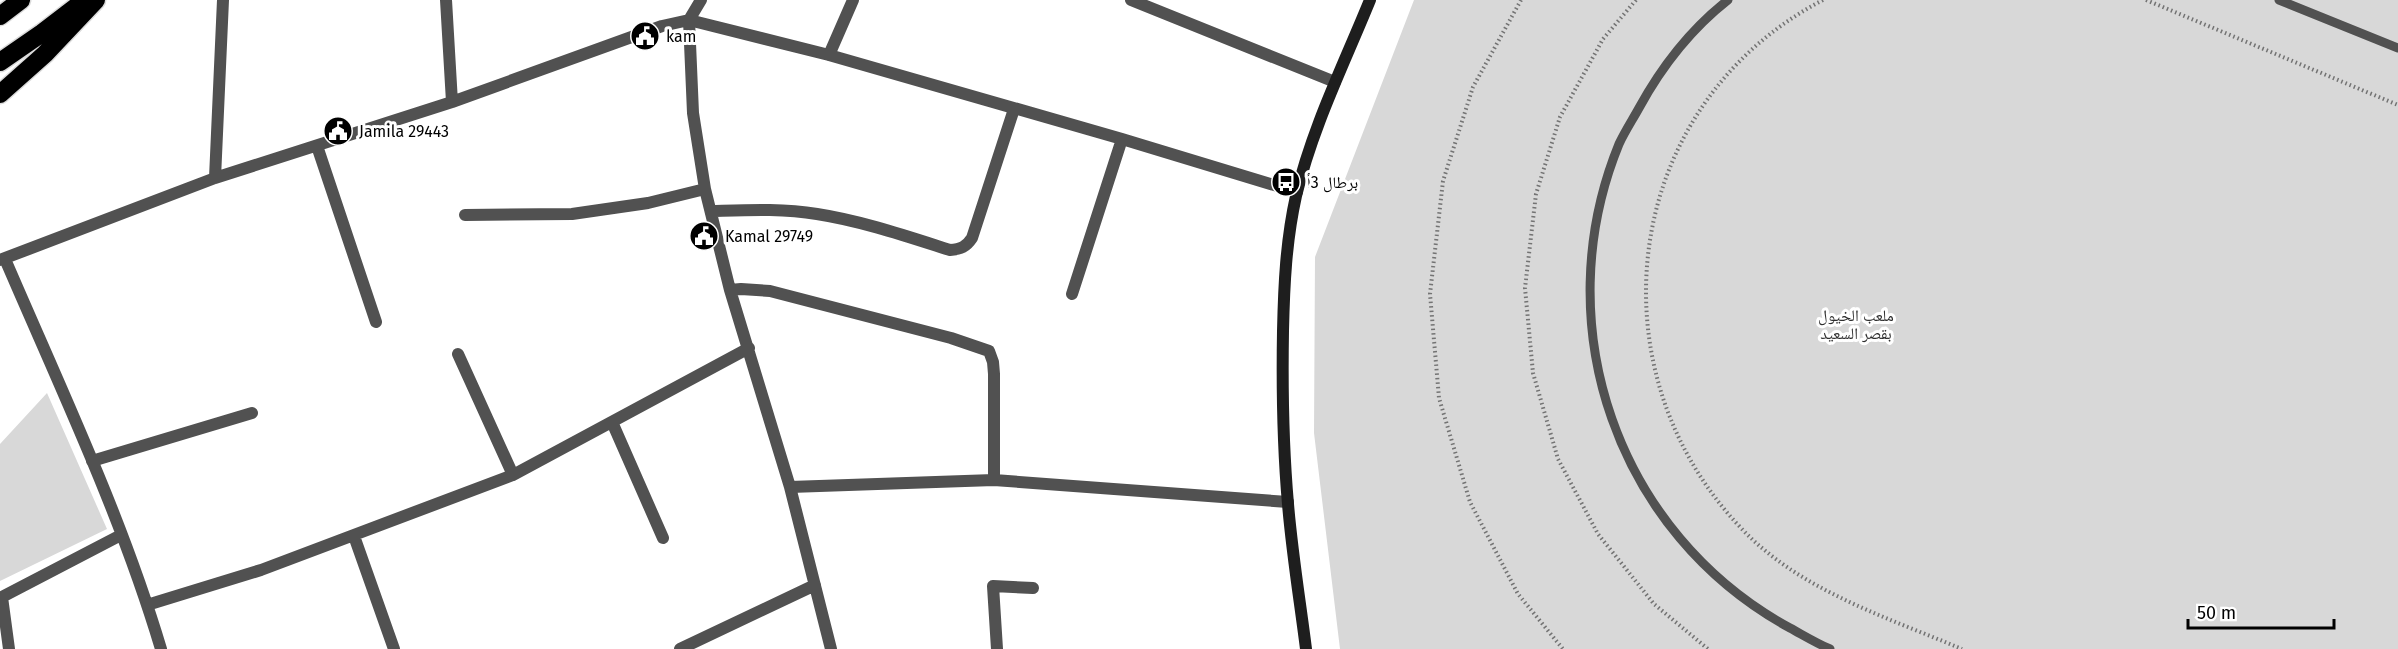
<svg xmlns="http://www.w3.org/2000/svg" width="2398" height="649" font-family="'Fira Sans','Noto Naskh Arabic',sans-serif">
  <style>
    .green { fill: #d8d8d8 }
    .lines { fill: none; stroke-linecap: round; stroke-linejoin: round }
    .highway-casing { stroke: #dbdbdb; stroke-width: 21 }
    .path { stroke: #737373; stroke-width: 4; stroke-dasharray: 1.5 3; stroke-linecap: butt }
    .lane { stroke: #515151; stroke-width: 9 }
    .street { stroke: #515151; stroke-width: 12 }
    .secondary { stroke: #1e1e1e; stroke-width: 12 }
    .highway { stroke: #000; stroke-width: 18 }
    .labels { text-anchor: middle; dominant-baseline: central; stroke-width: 6; stroke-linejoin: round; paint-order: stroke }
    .poi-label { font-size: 16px; fill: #000; stroke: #fff; text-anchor: start }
    .park-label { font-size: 16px; fill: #2f2f2f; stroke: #fff }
  </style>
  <rect width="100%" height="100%" fill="#fff"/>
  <path class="green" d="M1414,0H2398V649H1340L1314,433L1315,257Z
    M47,393L107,529L0,581V444Z"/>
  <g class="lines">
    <g class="highway-casing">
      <path id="highway" d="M0,16L21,0
        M0,62L42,33L81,3
        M0,94L45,54L96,0"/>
    </g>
    <path class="path" d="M1521,0L1473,87L1443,181L1430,294L1439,398L1470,502L1518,594L1563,649
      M1636,0L1603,39L1560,117L1536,194L1525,288L1533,373L1558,459L1598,534L1654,604L1708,649
      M1823,0C1623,104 1588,367 1741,528C1799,590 1886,617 1962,649
      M2146,0L2398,105"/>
    <path class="lane" d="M1728,0C1691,29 1662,66 1639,108C1633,119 1625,131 1619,144C1545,325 1617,534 1790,628C1803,635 1816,643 1830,649
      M2279,0L2398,48"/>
    <path class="street" d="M446,0L452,102
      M701,0L689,20L693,113L705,189L730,290L790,487L831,649
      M1131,0L1335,82
      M829,55L853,0
      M317,146L376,322
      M215,178L223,0
      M711,211C746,210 782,208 817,214C862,221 906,236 950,250C961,249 966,247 972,238L1014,109
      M465,215L572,214L648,203L705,189
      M5,259C60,387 121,515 161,649
      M0,260L215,178L452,102L662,26L689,20L829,55L1122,139L1297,192
      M730,290L741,289L770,291L951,338L989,351L993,362L994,374V480
      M1072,294L1122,139
      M458,354L513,475
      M612,422L663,538
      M92,461L252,413
      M790,487L994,480L1288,502
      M354,536L394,649
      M147,605L261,570L513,475L749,348
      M9,649L2,597L121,535
      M680,649L815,585
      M997,649L993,586L1033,588"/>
    <path class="secondary" d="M1306,649C1300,601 1292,553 1288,504C1283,447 1282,389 1283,331C1284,285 1286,241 1296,196C1312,128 1344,64 1370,0"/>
    <use href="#highway" class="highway"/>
  </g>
  <defs>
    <g id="civic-disc" transform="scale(1.5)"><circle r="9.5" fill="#000" stroke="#fff"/><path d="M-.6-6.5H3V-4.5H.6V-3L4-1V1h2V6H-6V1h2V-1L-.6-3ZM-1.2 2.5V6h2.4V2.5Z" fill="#fff"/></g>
    <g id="bus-disc" transform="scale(1.5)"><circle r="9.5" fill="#000" stroke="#fff"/><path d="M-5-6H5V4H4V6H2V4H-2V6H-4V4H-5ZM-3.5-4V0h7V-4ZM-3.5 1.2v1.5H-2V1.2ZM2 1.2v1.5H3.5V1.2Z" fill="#fff"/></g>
  </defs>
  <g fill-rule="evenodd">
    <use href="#civic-disc" x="645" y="36"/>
    <use href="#civic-disc" x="338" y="131"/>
    <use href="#bus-disc" x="1286" y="182"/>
    <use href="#civic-disc" x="704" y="236"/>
  </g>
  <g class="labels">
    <g class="poi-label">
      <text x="666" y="36">kam</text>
      <text x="359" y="131">Jamila 29443</text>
      <text x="1307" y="182">برطال 3أ</text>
      <text x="725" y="236">Kamal 29749</text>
    </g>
    <g class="park-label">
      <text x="1856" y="315">ملعب الخيول<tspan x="1856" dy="18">بقصر السعيد</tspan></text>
    </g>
  </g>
  <path d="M2188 619v9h146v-9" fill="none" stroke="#000000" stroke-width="3"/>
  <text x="2197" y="619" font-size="18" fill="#000000" stroke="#ffffff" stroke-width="4.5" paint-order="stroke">50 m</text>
</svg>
